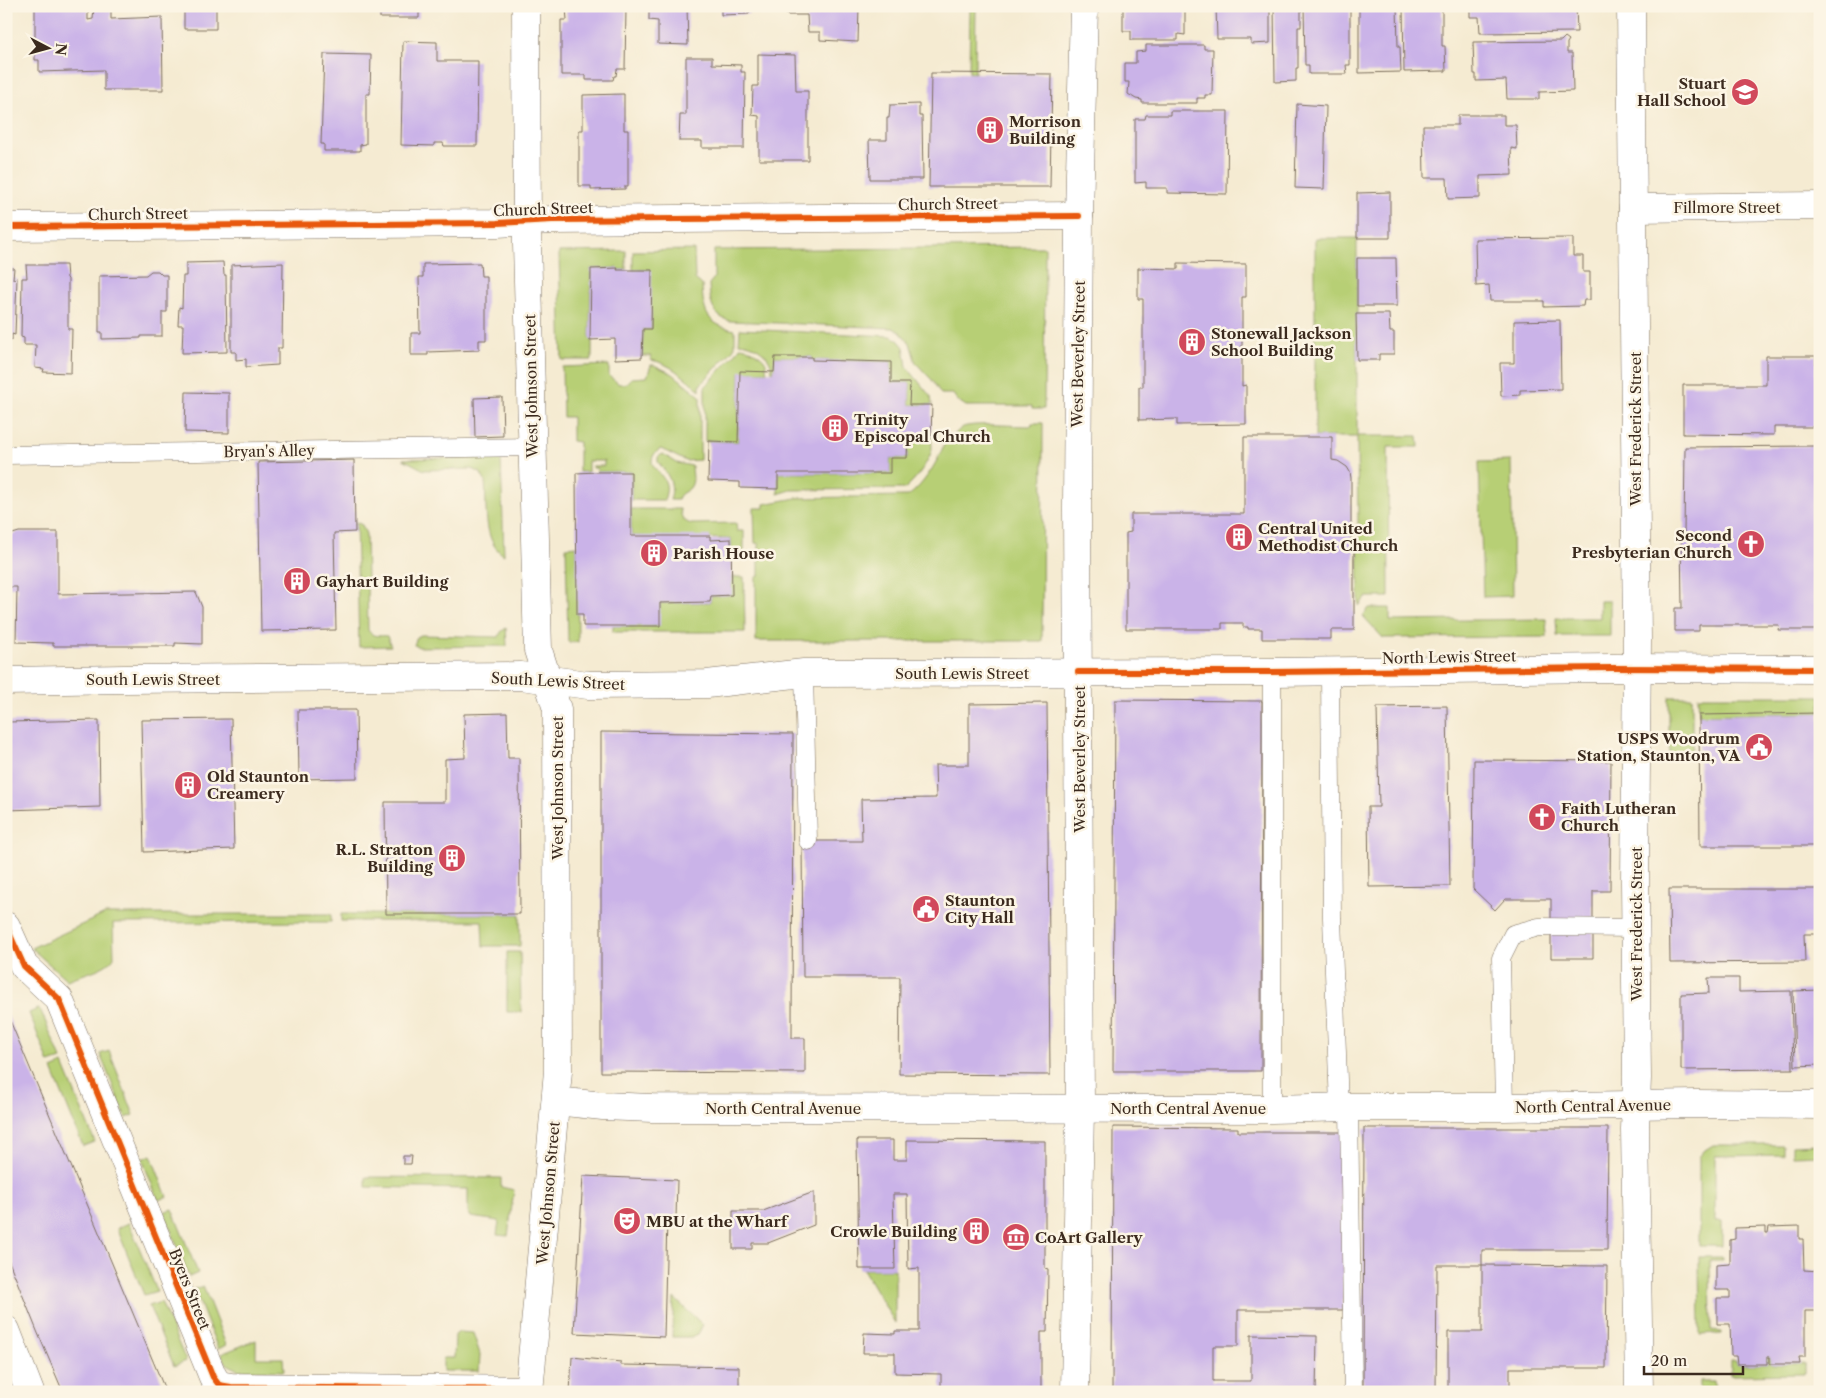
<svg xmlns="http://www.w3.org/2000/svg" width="1826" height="1398" font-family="'Libre Caslon Text',serif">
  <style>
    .green { fill: #b7cf74; stroke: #797c49 }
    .building { fill: #cab3e8 }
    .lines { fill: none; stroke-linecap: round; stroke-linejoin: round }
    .lane-casing { stroke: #7c6e5d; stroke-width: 19 }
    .street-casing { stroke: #7c6e5d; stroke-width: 29 }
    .secondary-casing { stroke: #7c6e5d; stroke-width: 29 }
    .primary-casing { stroke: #7c6e5d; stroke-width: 29 }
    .lane { stroke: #fff; stroke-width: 18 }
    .street { stroke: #fff; stroke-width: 28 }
    .secondary { stroke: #fff; stroke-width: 28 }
    .primary { stroke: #fff; stroke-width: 28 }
    .cycleway-casing { stroke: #fcf5e5; stroke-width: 9 }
    .cycleway { stroke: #e8590c; stroke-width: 6 }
    .labels { text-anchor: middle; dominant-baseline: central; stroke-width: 5; stroke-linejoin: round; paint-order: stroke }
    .poi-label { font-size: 15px; font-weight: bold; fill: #3b2a1e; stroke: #fcf5e5; text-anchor: start }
    .street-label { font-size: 15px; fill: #3b2a1e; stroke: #fcf5e5 }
  </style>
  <rect width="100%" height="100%" fill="#fcf5e5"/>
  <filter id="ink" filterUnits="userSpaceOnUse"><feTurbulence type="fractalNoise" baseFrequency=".02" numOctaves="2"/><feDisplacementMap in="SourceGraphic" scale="10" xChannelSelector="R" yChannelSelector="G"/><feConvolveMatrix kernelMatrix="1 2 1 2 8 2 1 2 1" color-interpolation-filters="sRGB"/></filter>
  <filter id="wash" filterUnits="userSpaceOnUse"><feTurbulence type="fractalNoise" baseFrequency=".0096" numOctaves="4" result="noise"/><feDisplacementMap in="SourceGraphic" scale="20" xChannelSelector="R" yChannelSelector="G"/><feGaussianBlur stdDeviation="1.12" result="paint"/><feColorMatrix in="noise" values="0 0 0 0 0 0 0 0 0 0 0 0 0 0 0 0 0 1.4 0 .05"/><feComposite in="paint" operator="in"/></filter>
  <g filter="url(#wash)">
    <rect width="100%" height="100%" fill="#f5ebd2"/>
    <path class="green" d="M970,6H976L975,73H969Z
      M1315,238H1357V436H1418L1419,447H1388L1389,597H1366L1359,606L1357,437H1315Z
      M1045,247L1044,409H1032V406H966L957,400L953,394H941L932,380L916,363L910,343L900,332L893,328L730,321C711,316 710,301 709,284L714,278V250Z
      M694,250L695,279L702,285C703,311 706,325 735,330V346L733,350L700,385V390C685,378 670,363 651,360V356H642L643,329H651V270H633V251Z
      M626,251V270H617V268L591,269L590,339H592V360H562L559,252Z
      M740,329L891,336L898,340L904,347L907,367L931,397L932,405H909L910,383H891V362L812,360V357H775L774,372H772C772,355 756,344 739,343Z
      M740,347C747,347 763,355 766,363C766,363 766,371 767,372H740L738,442L705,441V387L737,352Z
      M609,365V376L619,384L628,383L631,378L647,377L651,365H654L673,374L700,396V460L686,461L661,449C654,452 650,459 653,466C664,479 670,482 664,500H631V472H597V468H592V466H604V461H588V472H579V442L572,441V417H563L562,367Z
      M1032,423H1043L1042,641H756V577L759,576V544L755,543L754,508H764V504L796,498L908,496C923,486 940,459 945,441C955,439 957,427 967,426C985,423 1013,426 1031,426Z
      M908,436H931C931,441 933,447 931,453C926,465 915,481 904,489L791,490L778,494V473H890V458H907Z
      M663,454L677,463L692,466C692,472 694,479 692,484C689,493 679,491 678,500H670C675,484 668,474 658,462V457Z
      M501,457L504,555C482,543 487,503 485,481L480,472L471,469L424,470L403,459Z
      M1511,461L1513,596L1483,597L1479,462Z
      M631,509H680C681,517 683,522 692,524L736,523L737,531H744V559H732L731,539L631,536Z
      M356,522L362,525L366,534L368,630C372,638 380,635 387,636L391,646L359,647Z
      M577,546L578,642H568L566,547Z
      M732,577H744L745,632H613V626H659L660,603L710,602L711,596L731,595Z
      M1600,601H1610V636H1557L1556,618H1600Z
      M1369,608H1390V621L1546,619L1547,637L1383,638L1363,616Z
      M506,628L507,646L419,647L414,645L417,637L421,635L499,637L501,632Z
      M1698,696H1820V713L1699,715Z
      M1669,697H1692V757H1673L1669,754Z
      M105,914H331V922L113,923L114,957C108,969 79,975 67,980L31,948Z
      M341,914H520V946H483L482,921H341Z
      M507,952H520L521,1012H507Z
      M38,1009L41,1011L61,1059L49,1063L29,1013Z
      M109,1051L134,1115L126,1118L100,1054Z
      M63,1064L95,1142L83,1146L52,1069Z
      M1820,1144V1155L1792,1156V1145Z
      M1713,1145H1783V1155L1715,1156V1221H1722V1246H1699V1157L1705,1150Z
      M151,1155L167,1197L158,1200L142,1159Z
      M366,1177L501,1178V1187L514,1190L508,1236L497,1235L499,1221L471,1217L468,1212V1189L366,1187Z
      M172,1209L198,1273L189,1277L164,1212Z
      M129,1223L157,1291L144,1295L117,1228Z
      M1699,1257H1722V1260H1710L1711,1331L1722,1332V1334L1700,1335Z
      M863,1269H895V1323Z
      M203,1286L226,1345L218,1349L194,1289Z
      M674,1298L703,1325L698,1334L691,1337H672Z
      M161,1302L186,1361L174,1366L149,1306Z
      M459,1332L473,1333L480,1354L479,1371H443V1358H454L455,1335Z
      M256,1340V1358H283L284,1371L239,1370L227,1364L221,1354Z
      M1767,1357H1770V1364H1804V1374L1731,1375V1361H1736L1737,1364H1767Z
      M1700,1381H1714L1715,1392H1700Z"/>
    <g id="blocks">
      <path class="building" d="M35,6H88V20L93,19L94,7L96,6H111V19L162,17L163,90H104V70L39,72V60H35Z
        M184,6H216V29H184Z
        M380,6H419V18H380Z
        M649,6H687L688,45L658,44V21L649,20Z
        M721,6H749V14L721,15Z
        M787,6H859L858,42L820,40V32H808L807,15H787Z
        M1123,6H1185V35L1178,34V40H1131V31H1123Z
        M1216,6H1270V43L1251,44V39H1217Z
        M1274,6H1301V27H1298V68H1296V81L1275,82Z
        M1304,6H1350V65H1346L1347,74H1309V65H1305Z
        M1359,6H1397L1398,47H1400L1401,72L1359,73Z
        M1403,6H1442V46H1445L1446,71L1404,72Z
        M1470,6H1576L1577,32L1480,33L1479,17H1470Z
        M566,8H626L625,69H617L616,76H614L613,80H586V75H561V20H567Z
        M1565,37L1569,40L1567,43V53H1572L1573,91L1539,92V99H1507L1506,80L1476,81V74H1474L1473,42L1561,41Z
        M403,41L437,42V61H478L477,146H444L443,143H434V146L401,145Z
        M1146,45H1204V49H1213L1212,95H1205V98H1197V103H1142V100L1136,99L1128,94L1129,82H1125V63H1136V52L1146,51Z
        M324,54L371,55L370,94H366V144L360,145V151H324V144H321Z
        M758,54L795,55L796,91H808V160H759V116L752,115L753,86H758Z
        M686,57H712V64L741,65V72H745L744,148H702V141H679L680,115H686Z
        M931,73L1052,74L1050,187H929Z
        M624,94V130H628V186H625V189L591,190V186H579V130H583V95Z
        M919,104V116H922L923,179H870L869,140H887V118H889L890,105Z
        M1297,104L1326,106L1324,189L1295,188Z
        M1170,111H1228L1227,194L1167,193V188H1146V182L1135,183V119H1145L1146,115H1170Z
        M1458,115H1504V125H1516L1517,149L1511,148L1512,175L1480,176V198L1448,199L1447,178H1424L1423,125H1458Z
        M1390,192V238H1357V193Z
        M1573,238V256H1583V272H1590V300H1584L1583,306L1544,307V301H1490L1489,285L1476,286L1475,239Z
        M1357,258H1396L1397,306H1357Z
        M223,262L224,275H226L227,352L182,353L183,325H178L179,307L182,308L183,276H186V263Z
        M283,263L282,348H278V365L246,367V359L236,360V352H231V265Z
        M480,263L481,276H486V340H479V350L428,352V355H411V333H420L419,277H423V264Z
        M1178,263L1246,264V297H1242V386L1246,385V424L1177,425V419L1139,420V387H1143V299H1138V268L1178,269Z
        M26,265H66L67,278L68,279V329H72L71,373L43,372L44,369L35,368L36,345H24V338L21,337L22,278H27Z
        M6,268H14L13,279L17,278L15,335L12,334V340H6Z
        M618,268L617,270H652L651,329H643L642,358L615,359V339L590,340L591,269Z
        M151,271H158L162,275H167V312H162V336H141V338L102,339V332H99V276L146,275Z
        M1356,314H1389L1390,332H1394V354H1379V360H1357Z
        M1560,320L1561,389L1520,390V395L1501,396L1500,363H1514V321Z
        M1766,356H1816L1815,427H1774V435L1683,434V385H1766Z
        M775,357H812V360L891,362V383H910L909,405H932L931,436H908L907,458H890V473H778V489L740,488V482L708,481L709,441L738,442L740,371L774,372Z
        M186,392L229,393V433L185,432Z
        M502,397L503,436L475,437L474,398Z
        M1244,437H1332V460L1338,461L1347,467L1350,472L1351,478V542H1354V630H1331V639H1262V629H1248V627H1243V623H1222V629H1126V533L1131,532V514H1244Z
        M1816,446L1817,463H1820V630H1778L1779,625H1699V631H1675V608H1682L1681,535H1684L1685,447Z
        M354,460L355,532L334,533L336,630L261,631L258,462Z
        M597,472H631V536H710V540L731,539L732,595L711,596L710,602L660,603V626H583V614H577L576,473Z
        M19,532H58V594L196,592L202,607V644L175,643V646H53V643L16,642L17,587H6V536Z
        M1115,700L1262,701L1261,1071H1113Z
        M1047,703L1050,1075L899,1074L900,977H803L802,841H862L861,799L936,798L935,765H969V704Z
        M1447,706L1450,886L1369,887L1368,807H1379L1377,707Z
        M298,710H356L357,778L299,779Z
        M507,713L508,758H519L520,914H386L385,802H445V759L465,758L464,714Z
        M1820,713V846H1700L1699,715Z
        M231,719L234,849L144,852L141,720Z
        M99,720L100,807L7,810V722Z
        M601,732L793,734L792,1038H805V1073L601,1072Z
        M1474,760L1611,761L1610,891H1593V958H1551V899H1505L1495,910L1473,889Z
        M1669,889H1820V948H1816V934H1804L1805,962L1670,963Z
        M1708,978H1739V992L1791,991L1793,1069L1681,1070V994L1709,993Z
        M1820,990V1065L1795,1066L1793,991Z
        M6,1011L153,1361L166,1392H63L37,1331L6,1254Z
        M1113,1127L1238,1128V1132H1344L1343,1310H1238V1346H1213V1381H1251V1335L1317,1336L1316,1392H1112Z
        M1364,1128H1608L1607,1250H1482V1265H1437L1436,1392H1363Z
        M857,1140H893V1160H907V1140L1045,1141V1268L1048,1269L1047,1332H1041V1392H941V1374L895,1373V1353H863L864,1333L895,1334V1331H919V1268L908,1269L907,1194H893L895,1269H859Z
        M403,1156H412L411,1164H403Z
        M583,1176L677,1180L676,1219H667L664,1337L574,1333Z
        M814,1192V1225L768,1243H752V1249H733V1211H763Z
        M1799,1226V1239H1803L1804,1270L1820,1271V1311H1805V1357H1799L1800,1364H1770V1357H1767V1364H1737L1736,1356H1731L1730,1324H1717V1298H1730V1290H1716V1265L1730,1264V1240L1735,1239V1228L1766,1227V1233H1768L1769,1227Z
        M1482,1265L1607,1266L1606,1368H1510V1392H1448V1332H1482Z
        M572,1357L621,1362V1365L739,1367V1392H570Z"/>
    </g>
  </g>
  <g filter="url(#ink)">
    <use href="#blocks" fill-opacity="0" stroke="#7c6e5d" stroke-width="1"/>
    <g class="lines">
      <g class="lane-casing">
        <path id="lane" d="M6,455L532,447
          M1272,672V1109
          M1330,672L1332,918L1339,1107
          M804,673L808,841
          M1349,1107L1353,1392
          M1504,1107L1501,958L1513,934L1539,927L1635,928"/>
      </g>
      <g class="street-casing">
        <path id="street" d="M1633,208L1820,206
          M6,227L497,223L552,220L1079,216
          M6,926L24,966L59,999L213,1377L219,1385L231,1387L529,1390"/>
      </g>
      <g class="secondary-casing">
        <path id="secondary" d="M526,6L527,244L538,650L557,709L558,1071L529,1392
          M6,681L124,679L521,676L588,685L707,684L804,673L1272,672L1612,668L1820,669
          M556,1101L603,1106L652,1108L1272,1109L1349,1107H1504L1696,1104L1820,1105
          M6,1330L30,1392"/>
      </g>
      <g class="primary-casing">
        <path id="primary" d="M1631,6L1637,641L1635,882L1637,1078L1635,1129L1639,1392
          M1075,1392L1080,1108L1077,508L1079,216L1084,6"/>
      </g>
      <use href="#lane" class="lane"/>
      <use href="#street" class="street"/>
      <use href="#secondary" class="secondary"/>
      <use href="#primary" class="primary"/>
      <g class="cycleway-casing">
        <path id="cycleway" d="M6,227L497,223L552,220L1079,216
          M1078,672H1272L1612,668L1820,669
          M6,926L24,966L59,999L213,1377L219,1385L231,1387L529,1390V1392"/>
      </g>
      <use href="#cycleway" class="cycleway"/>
    </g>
  </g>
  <defs>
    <g id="school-disc" transform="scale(1.4375)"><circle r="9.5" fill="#d1495b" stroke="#fcf5e5"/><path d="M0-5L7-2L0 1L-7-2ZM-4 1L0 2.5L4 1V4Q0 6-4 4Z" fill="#fff"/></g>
    <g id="building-disc" transform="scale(1.4375)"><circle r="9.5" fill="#d1495b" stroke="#fcf5e5"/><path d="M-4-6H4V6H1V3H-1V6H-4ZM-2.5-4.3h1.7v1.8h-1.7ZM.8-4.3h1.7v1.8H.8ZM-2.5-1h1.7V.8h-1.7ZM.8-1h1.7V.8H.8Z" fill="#fff"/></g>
    <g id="church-disc" transform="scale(1.4375)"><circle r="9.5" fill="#d1495b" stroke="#fcf5e5"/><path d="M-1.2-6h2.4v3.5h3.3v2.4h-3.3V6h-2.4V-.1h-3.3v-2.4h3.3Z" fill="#fff"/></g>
    <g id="civic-disc" transform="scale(1.4375)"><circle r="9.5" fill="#d1495b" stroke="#fcf5e5"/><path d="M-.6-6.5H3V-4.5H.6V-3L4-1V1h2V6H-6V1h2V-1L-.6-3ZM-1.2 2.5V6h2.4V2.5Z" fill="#fff"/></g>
    <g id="theatre-disc" transform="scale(1.4375)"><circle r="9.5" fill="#d1495b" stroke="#fcf5e5"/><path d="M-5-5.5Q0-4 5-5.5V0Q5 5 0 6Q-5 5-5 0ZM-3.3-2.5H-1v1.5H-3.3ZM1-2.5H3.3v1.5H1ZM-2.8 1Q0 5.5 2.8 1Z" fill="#fff"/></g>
    <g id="museum-disc" transform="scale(1.4375)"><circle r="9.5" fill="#d1495b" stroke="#fcf5e5"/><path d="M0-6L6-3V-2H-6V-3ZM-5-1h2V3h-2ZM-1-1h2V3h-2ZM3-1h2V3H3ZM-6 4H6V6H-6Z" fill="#fff"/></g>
  </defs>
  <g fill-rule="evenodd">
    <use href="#school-disc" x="1745" y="92"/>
    <use href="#building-disc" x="990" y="130"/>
    <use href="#building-disc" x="1192" y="342"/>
    <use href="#building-disc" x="835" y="428"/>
    <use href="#building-disc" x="1239" y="537"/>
    <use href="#church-disc" x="1751" y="544"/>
    <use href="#building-disc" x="654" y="553"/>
    <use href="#building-disc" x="297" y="581"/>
    <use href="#civic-disc" x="1759" y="747"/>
    <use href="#building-disc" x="188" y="785"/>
    <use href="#church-disc" x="1542" y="817"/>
    <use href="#building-disc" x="452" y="858"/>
    <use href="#civic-disc" x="926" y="909"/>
    <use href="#theatre-disc" x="627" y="1221"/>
    <use href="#building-disc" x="976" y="1231"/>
    <use href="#museum-disc" x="1016" y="1237"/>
  </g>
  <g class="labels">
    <g class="poi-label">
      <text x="1726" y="83" text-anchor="end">Stuart<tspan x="1726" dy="17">Hall School</tspan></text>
      <text x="1009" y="121">Morrison<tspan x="1009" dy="17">Building</tspan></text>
      <text x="1211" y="333">Stonewall Jackson<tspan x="1211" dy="17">School Building</tspan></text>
      <text x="854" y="419">Trinity<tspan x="854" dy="17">Episcopal Church</tspan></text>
      <text x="1258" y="528">Central United<tspan x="1258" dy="17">Methodist Church</tspan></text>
      <text x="1732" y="535" text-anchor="end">Second<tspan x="1732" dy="17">Presbyterian Church</tspan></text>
      <text x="673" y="553">Parish House</text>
      <text x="316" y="581">Gayhart Building</text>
      <text x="1740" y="738" text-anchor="end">USPS Woodrum<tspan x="1740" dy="17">Station, Staunton, VA</tspan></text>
      <text x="207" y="776">Old Staunton<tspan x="207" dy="17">Creamery</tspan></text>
      <text x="1561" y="808">Faith Lutheran<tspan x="1561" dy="17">Church</tspan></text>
      <text x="433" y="849" text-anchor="end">R.L. Stratton<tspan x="433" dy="17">Building</tspan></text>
      <text x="945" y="900">Staunton<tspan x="945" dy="17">City Hall</tspan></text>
      <text x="646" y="1221">MBU at the Wharf</text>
      <text x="957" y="1231" text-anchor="end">Crowle Building</text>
      <text x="1035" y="1237">CoArt Gallery</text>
    </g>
    <g class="street-label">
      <text transform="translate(948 204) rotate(-1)">Church Street</text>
      <text x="1727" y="207">Fillmore Street</text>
      <text transform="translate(543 209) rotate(-2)">Church Street</text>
      <text transform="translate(138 214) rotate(-1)">Church Street</text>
      <text transform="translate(1078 354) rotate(-89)">West Beverley Street</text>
      <text transform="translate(531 386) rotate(-91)">West Johnson Street</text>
      <text transform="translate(1635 429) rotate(-90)">West Frederick Street</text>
      <text transform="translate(269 451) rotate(-1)">Bryan's Alley</text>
      <text transform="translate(1449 657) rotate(-1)">North Lewis Street</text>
      <text x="962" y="673">South Lewis Street</text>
      <text x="153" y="679">South Lewis Street</text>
      <text transform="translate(558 681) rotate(3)">South Lewis Street</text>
      <text transform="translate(1079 759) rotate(-90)">West Beverley Street</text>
      <text transform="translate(557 788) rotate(-90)">West Johnson Street</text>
      <text transform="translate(1636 924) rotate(-90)">West Frederick Street</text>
      <text transform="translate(1593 1106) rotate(-1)">North Central Avenue</text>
      <text x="783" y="1108">North Central Avenue</text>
      <text x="1188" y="1108">North Central Avenue</text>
      <text transform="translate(548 1193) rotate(-85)">West Johnson Street</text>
      <text transform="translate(190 1289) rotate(68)">Byers Street</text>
    </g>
  </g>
  <rect width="1826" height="1398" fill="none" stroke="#fcf5e5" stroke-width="25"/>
  <g transform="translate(48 48) rotate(96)" stroke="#fcf5e5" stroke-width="4" paint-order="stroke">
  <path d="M0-4L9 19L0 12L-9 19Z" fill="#3b2a1e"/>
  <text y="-8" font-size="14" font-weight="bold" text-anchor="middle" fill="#3b2a1e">N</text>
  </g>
  <path d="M1644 1366v8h99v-8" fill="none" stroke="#3b2a1e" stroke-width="2.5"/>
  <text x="1651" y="1366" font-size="15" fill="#3b2a1e" stroke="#fcf5e5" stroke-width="4" paint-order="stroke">20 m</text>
</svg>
